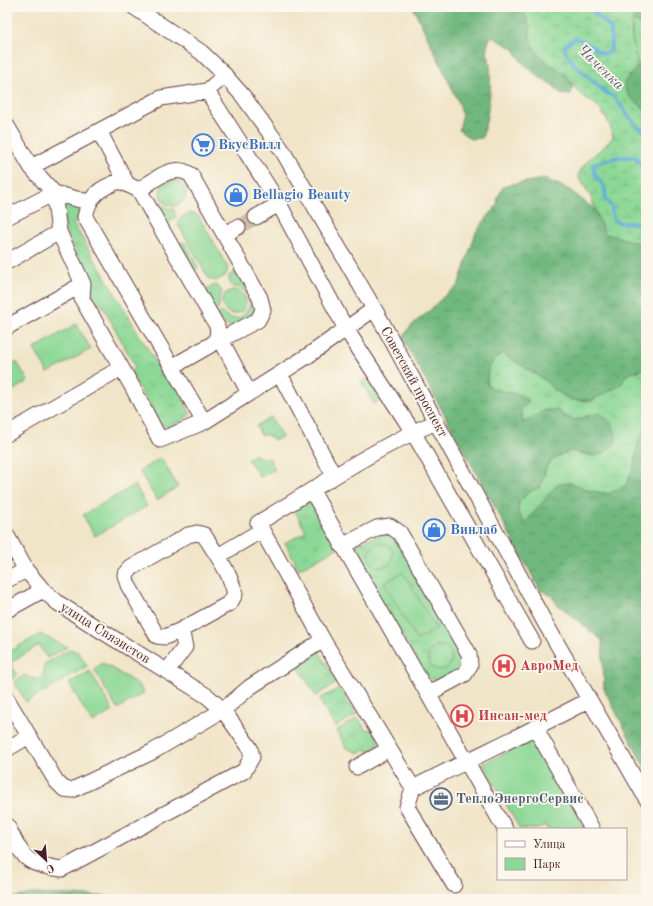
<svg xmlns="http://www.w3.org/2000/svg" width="653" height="906" font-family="'Old Standard TT',serif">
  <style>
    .grass { fill: url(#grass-tufts); stroke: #6b7c60 }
    .forest { fill: url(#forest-crowns); stroke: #5e6c55 }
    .wetland { fill: url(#wetland-marsh); stroke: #6b7c60 }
    .green { fill: #8cd896; stroke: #6b7c60 }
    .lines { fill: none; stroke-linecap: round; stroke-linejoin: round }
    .stream { stroke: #63addb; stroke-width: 3.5 }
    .minor-tunnel { stroke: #cfbda9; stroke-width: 15; stroke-dasharray: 15 8; stroke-linecap: butt }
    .minor-casing { stroke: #633d43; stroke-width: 17 }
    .minor { stroke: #fff; stroke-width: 15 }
    .labels { text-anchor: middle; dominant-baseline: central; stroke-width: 3.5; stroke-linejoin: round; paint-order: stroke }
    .shop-label { font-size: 14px; font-weight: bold; fill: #366cbe; stroke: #fbf7ec; text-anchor: start }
    .street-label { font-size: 14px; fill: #4a1f2b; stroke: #fbf7ec }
    .health-label { font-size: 14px; font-weight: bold; fill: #be3a42; stroke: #fbf7ec; text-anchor: start }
    .service-label { font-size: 14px; font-weight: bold; fill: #4e5e75; stroke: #fbf7ec; text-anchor: start }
    .water-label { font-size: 15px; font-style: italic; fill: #545871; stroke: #fbf7ec }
  </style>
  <defs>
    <pattern id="grass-tufts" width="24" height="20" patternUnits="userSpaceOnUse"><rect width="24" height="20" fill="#8cd896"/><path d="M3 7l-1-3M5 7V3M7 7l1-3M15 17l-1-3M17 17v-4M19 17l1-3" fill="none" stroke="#7ab981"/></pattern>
    <pattern id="forest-crowns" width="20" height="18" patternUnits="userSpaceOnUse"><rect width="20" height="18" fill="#71b87f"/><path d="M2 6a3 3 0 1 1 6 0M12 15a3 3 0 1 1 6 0" fill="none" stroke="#5f9568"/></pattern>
    <pattern id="wetland-marsh" width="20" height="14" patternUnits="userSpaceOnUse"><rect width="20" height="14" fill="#8cd896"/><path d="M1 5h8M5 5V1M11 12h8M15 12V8" fill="none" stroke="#7ab981"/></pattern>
  </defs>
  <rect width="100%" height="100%" fill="#fbf7ec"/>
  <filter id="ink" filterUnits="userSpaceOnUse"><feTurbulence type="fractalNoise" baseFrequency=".025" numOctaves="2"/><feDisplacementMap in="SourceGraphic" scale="8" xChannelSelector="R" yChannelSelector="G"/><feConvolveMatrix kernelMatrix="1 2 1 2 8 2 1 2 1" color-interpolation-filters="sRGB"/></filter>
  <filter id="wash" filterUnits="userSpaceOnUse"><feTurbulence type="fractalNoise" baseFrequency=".012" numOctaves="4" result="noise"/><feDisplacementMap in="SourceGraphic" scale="16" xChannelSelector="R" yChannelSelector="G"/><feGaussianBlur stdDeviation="0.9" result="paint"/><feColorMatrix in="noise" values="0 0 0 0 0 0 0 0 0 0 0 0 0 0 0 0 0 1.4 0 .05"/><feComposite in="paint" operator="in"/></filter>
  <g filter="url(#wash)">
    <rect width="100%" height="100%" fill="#f0e5c8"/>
    <path class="grass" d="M632,21L646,26V73C631,63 633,38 632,21Z
      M83,201L78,219L73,223L165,378L173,379L191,414L171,428L159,424L131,373L135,366L101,303L93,302L87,272L67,237L61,202Z
      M160,204L169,209H174L176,218L166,224L156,206Z
      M182,242L185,243L198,267L193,273L178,245Z
      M240,269L252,290L248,293L238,287H233L229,281V276Z
      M214,285L218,286L222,292L219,299V309L215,311L204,292Z
      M254,293L257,314C241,322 228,336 217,315L221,312C235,326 252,315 250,296Z
      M502,353L546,381L553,389L571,400L591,401L626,375L646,368V429L638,443L634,467L626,485L609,494L590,491L570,483L526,523L524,522L518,513L519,501L527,493L540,487L547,465L557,457L570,451L594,456L605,453L588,415C574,422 569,421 557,410L523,423L521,410L529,401C514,388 503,396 487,385C486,368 490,364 502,353Z
      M366,378L380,400L374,404L361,382Z
      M303,501L314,506L337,548L299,569L285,543L306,532L293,507Z
      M382,533L394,536L464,656L461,670L440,681L428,678L354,556L356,545Z
      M319,652L338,682L316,696L297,665Z
      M340,688L356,715L335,727L319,699Z
      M358,718L366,730L376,728L379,745L368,752L367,749L359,753L346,748L337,730Z"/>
    <path class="forest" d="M413,7H522L530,26V39L544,60L565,74L573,85L571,94L562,95L553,85L541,79L521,61L514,49L491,36C483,54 489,50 490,66C492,86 488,119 482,138L470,139L459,130L462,117L460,105Z
      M637,7H646V26L632,21L637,12Z
      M638,66L646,73V111C633,98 628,102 624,82Z
      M545,179L570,190L595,210L604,233L642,244L646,251V368L626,375L621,385L591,401L571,400L553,389L546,381L502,353C490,364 486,368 487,385C503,396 514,388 529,401L521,410L523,423L545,410H557C576,427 579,417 600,413C613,423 616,427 615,443L605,453L594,456L570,451L557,457L547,465L540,487L528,493L519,501L518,513L525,523L558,484L570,483L590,491L609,494L626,485L634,467L638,443L646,429V770L604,689L602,640L557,604L552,596L540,590L403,339C411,321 417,323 430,310C440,300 445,294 458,286L476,232L497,205L498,197L503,187L512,184Z
      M31,894L166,898L170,899H7Z"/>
    <path class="wetland" d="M522,7H637C637,13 633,16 632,22C630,36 635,52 638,66L624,82C628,102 634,98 646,111V251L642,244L604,233L590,195L578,176C585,157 602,152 613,137L610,125L598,106L580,94L565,74L544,60L536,51L530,39V26Z"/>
    <path class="green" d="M160 193a13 13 0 1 1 26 0a13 13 0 1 1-26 0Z
      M190,213L198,215L228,268L226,275L216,281L209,279L179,226L178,222L180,218Z
      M222 302a12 12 0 1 1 24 0a12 12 0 1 1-24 0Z
      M76,324L91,349L48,373L34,349Z
      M17,362L28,381L7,394V367Z
      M271,417L282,437L275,440L267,435H261L256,426Z
      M255,454L261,458H269L275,469L260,477L248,459Z
      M161,458L178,487L157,500L139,471Z
      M135,485L147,506L95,536L83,515Z
      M369 555a12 12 0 1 1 24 0a12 12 0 1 1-24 0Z
      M403,572L436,629L417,640L384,583Z
      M40,634L67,647L47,658L39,645L10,663L17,675L12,679L7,670V653Z
      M428 658a12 12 0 1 1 24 0a12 12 0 1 1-24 0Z
      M71,649L79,653L87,666L26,702L14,682L25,675L29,678L38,679L44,673V664Z
      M103,663L139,685L144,693L117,709L94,669Z
      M90,671L113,711L92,723L69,683Z
      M537,737L586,829H547L545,825L538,829H520L483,764Z"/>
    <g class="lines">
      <path class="stream" d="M592,7L595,14L611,28V52L604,54C593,50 587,40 575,38L564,46L566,53L574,64L606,93L613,96L638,128L646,129
        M646,164L643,165L638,162L636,157H618L593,164C594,167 594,171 595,174C600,183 608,187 605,199L612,207C610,233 629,217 646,226"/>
    </g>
  </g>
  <g filter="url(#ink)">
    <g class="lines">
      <path class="minor-tunnel" d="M238,227L256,217"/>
      <g class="minor-casing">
        <path id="minor" d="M134,7L201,52L220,70L243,96L282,150L384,326L544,621L646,798
          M225,75L207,91L278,202L346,329L413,432L532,641
          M7,126L31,167L161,98L207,91
          M99,131L127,184
          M31,167L54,193L88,202
          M139,190C155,180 173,162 191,175L260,298L263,310L258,320L214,343
          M7,217L54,193L59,232L83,284L82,299L133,388L160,440L204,422
          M256,217L279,204
          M224,234L238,227
          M7,262L59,232
          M7,327L83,284
          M221,340L249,393
          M172,367L214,343L218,334L217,326L139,190L120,181C99,188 89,196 85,217L204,422L309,355L374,309
          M280,374L334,476
          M7,434L121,368
          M312,491L505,829
          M197,533L204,535C216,554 230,572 235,594L230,603L181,630L165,637L157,636L128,585L125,575L131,568L188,535Z
          M7,536L26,570L43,590L58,603L100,630L207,696L223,710L250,748L252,757L244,771L62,869C22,863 26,860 7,826
          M342,546L377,528L390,526L400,533L469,654L470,665L465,674L428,694
          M218,556L262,530
          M7,580L26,570
          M7,610L43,590
          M167,671L185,647L181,630
          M7,699L56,781L64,789L72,790L152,752L223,710L250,687L323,640
          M536,729L592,829
          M7,749L29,736
          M357,767L389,749
          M413,788L323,640L258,523C317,488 373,449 436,422
          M454,885L407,807L413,788C472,758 531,731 589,700"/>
      </g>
      <use href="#minor" class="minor"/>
    </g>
  </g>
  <defs>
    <g id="supermarket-ring" transform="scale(1.15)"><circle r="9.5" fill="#fbf7ec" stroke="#3f7fe0" stroke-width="1.5"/><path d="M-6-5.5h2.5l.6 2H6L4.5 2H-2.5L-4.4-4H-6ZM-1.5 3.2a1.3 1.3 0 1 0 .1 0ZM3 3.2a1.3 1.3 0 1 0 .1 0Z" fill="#3f7fe0"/></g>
    <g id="shop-ring" transform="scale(1.15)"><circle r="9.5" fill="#fbf7ec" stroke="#3f7fe0" stroke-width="1.5"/><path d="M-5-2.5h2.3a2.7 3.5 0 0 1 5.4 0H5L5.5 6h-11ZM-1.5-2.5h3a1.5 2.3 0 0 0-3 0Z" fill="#3f7fe0"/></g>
    <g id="hospital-ring" transform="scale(1.15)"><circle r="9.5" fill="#fbf7ec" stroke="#e0444e" stroke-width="1.5"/><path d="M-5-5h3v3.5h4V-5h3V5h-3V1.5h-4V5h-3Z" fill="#e0444e"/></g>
    <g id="office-ring" transform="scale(1.15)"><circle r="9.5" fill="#fbf7ec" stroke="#5c6f8a" stroke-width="1.5"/><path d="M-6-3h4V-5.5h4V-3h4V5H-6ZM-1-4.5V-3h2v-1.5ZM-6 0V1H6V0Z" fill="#5c6f8a"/></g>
  </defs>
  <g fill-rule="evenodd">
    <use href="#supermarket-ring" x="203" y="145"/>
    <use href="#shop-ring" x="236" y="195"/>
    <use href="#shop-ring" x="434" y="530"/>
    <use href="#hospital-ring" x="504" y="666"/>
    <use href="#hospital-ring" x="462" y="716"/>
    <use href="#office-ring" x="441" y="799"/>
  </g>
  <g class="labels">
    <g class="shop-label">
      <text x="218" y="145">ВкусВилл</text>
      <text x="252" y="195">Bellagio Beauty</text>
      <text x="450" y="530">Винлаб</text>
    </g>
    <g class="street-label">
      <text transform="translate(414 382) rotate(61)">Советский проспект</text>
      <text transform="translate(105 633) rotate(32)">улица Связистов</text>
    </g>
    <g class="health-label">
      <text x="520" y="666">АвроМед</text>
      <text x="478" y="716">Инсан-мед</text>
    </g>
    <g class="service-label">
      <text x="456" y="799">ТеплоЭнергоСервис</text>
    </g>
    <g class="water-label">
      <text transform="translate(600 68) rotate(44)">Чаченка</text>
    </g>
  </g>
  <rect width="653" height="906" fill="none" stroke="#fbf7ec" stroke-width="24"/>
  <rect x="497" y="828" width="130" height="52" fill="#fbf7ec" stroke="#b4a19f"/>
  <rect x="505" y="841" width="20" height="6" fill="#ffffff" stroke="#b4a19f"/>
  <text x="533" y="848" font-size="12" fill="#4a1f2b">Улица</text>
  <rect x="505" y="858" width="20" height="12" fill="#8cd896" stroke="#b4a19f"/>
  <text x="533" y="868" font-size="12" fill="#4a1f2b">Парк</text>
  <g transform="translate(46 860) rotate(154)" stroke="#fbf7ec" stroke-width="3" paint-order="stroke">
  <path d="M0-3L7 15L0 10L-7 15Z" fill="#4a1f2b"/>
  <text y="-6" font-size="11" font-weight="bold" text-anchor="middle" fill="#4a1f2b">С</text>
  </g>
</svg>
